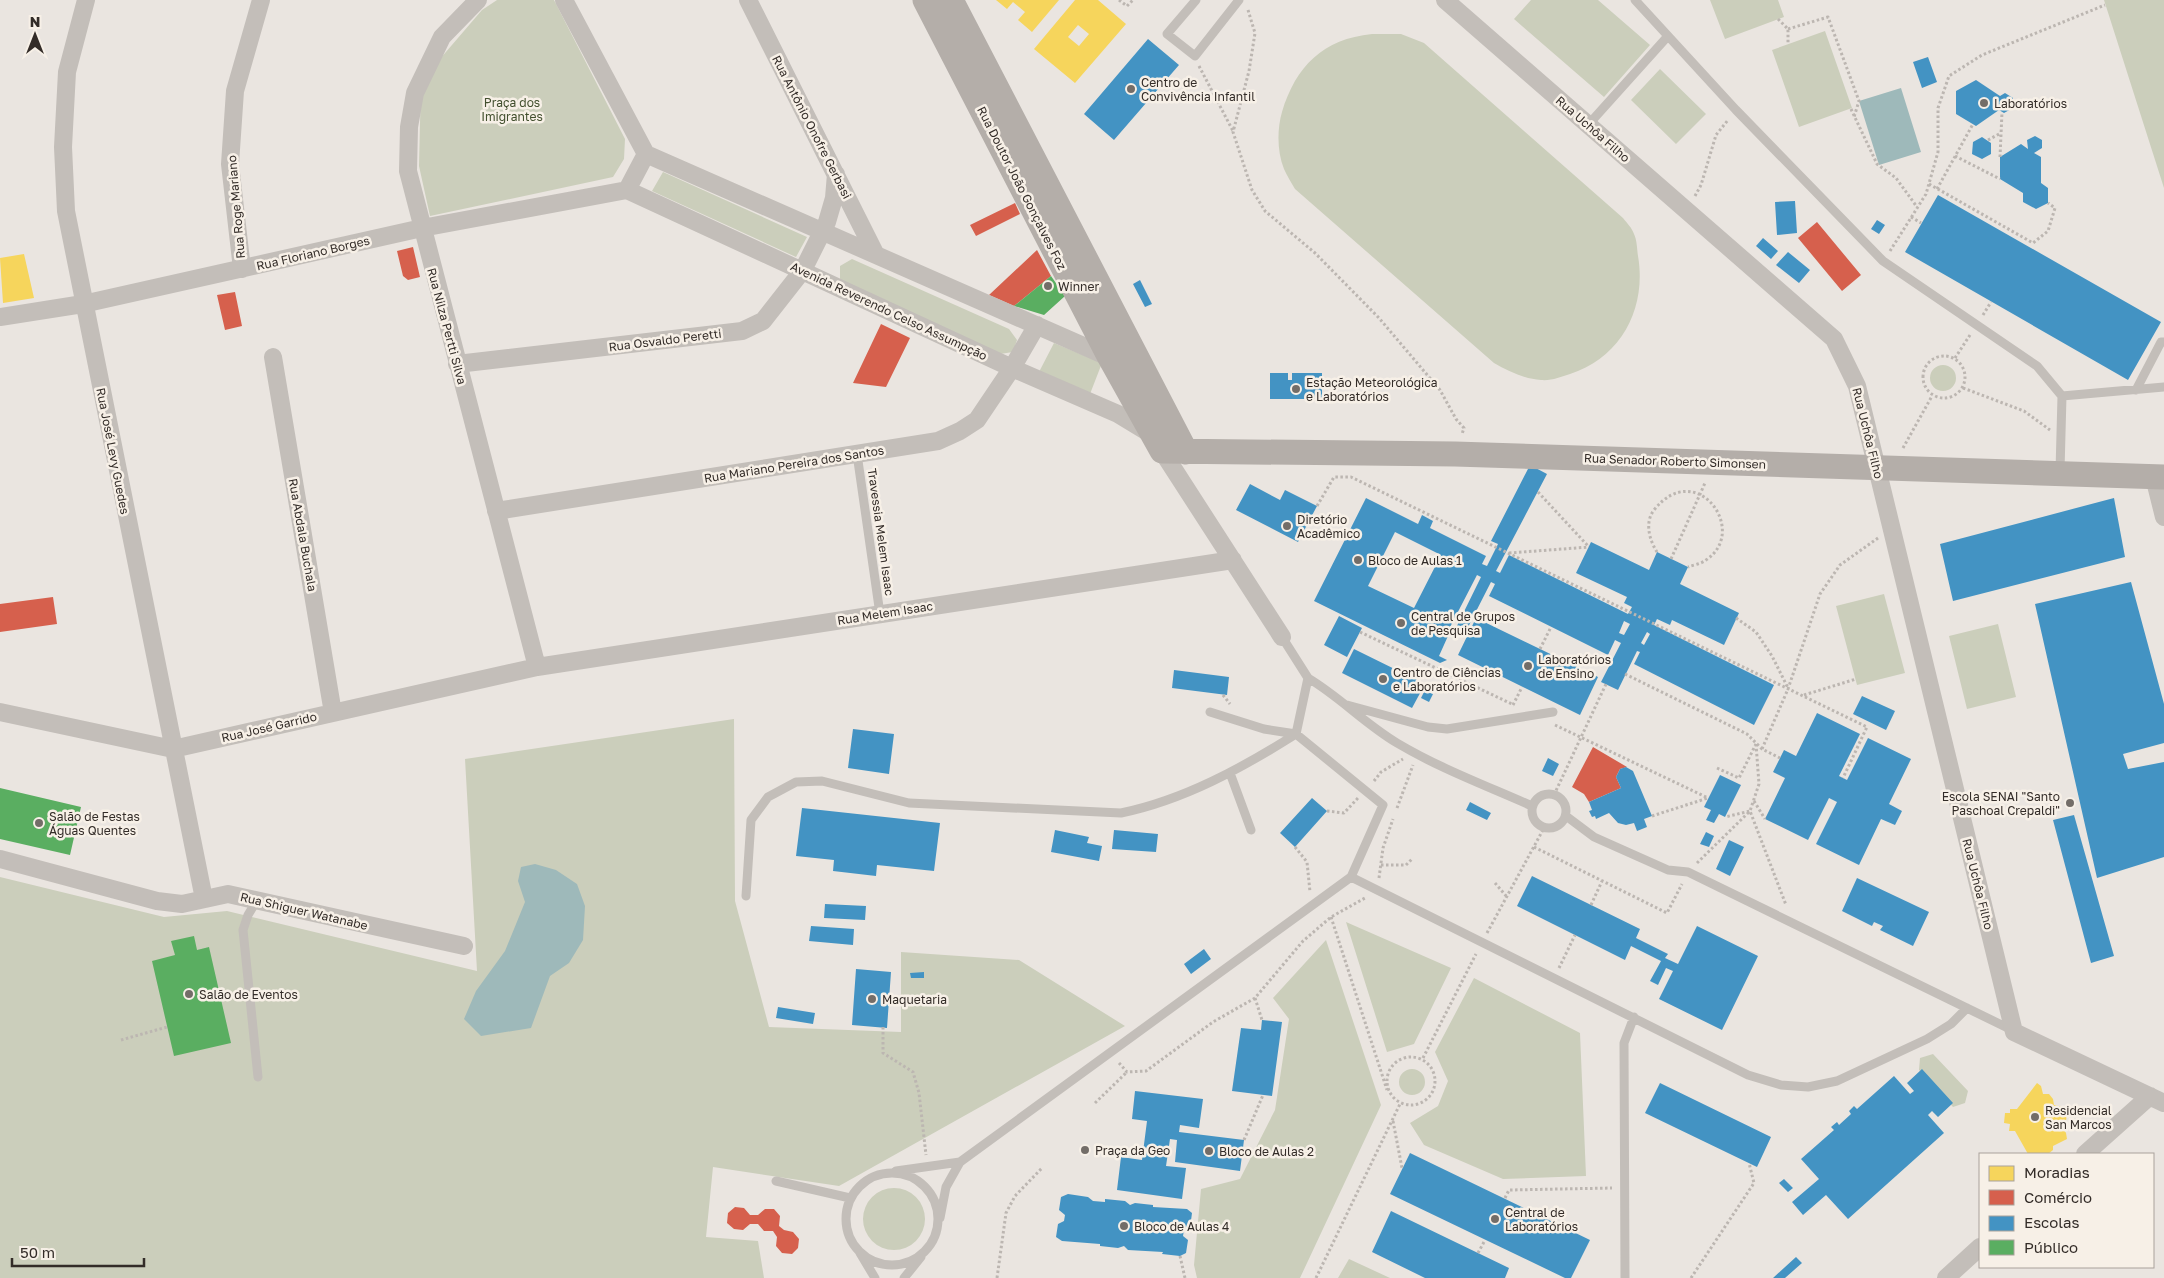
<svg xmlns="http://www.w3.org/2000/svg" width="2164" height="1278" font-family="'Golos Text',sans-serif">
  <style>
    .green { fill: #cbcebb }
    .water { fill: #9eb9ba }
    .homes { fill: #f6d55c; fill-rule: evenodd }
    .shops { fill: #d6604d }
    .schools { fill: #4393c3; fill-rule: evenodd }
    .public { fill: #5aae61 }
    .lines { fill: none; stroke-linecap: round; stroke-linejoin: round }
    .path { stroke: #bcb6b1; stroke-width: 3; stroke-dasharray: 2.5 2.5; stroke-linecap: butt }
    .lane { stroke: #c3beb9; stroke-width: 9 }
    .street { stroke: #c3beb9; stroke-width: 18 }
    .secondary { stroke: #b4aea9; stroke-width: 25 }
    .poi-dot { fill: #736d68; stroke: #f7f0e7; stroke-width: 2 }
    .labels { text-anchor: middle; dominant-baseline: central; stroke-width: 5; stroke-linejoin: round; paint-order: stroke }
    .poi-label { font-size: 12px; fill: #332c28; stroke: #f7f0e7; text-anchor: start }
    .park-label { font-size: 12px; fill: #424f2e; stroke: #f7f0e7 }
    .street-label { font-size: 12px; fill: #332c28; stroke: #f7f0e7 }
  </style>
  <rect width="100%" height="100%" fill="#eae5e0"/>
  <path class="green" d="M497,0H554L625,139L624,159L613,177L430,216L419,166L421,81L482,10Z
    M1531,0H1598L1650,45L1604,97L1514,19Z
    M1710,0H1778L1784,17L1725,39Z
    M2104,0H2164V188Z
    M1825,31L1852,108L1799,127L1772,50Z
    M1372,34H1401L1424,43L1623,218C1627,223 1632,228 1634,234C1637,240 1637,249 1638,256C1647,308 1621,358 1570,374C1561,377 1551,381 1541,380C1524,379 1508,371 1494,363L1295,189C1291,182 1287,176 1284,169C1277,152 1277,129 1282,112C1296,66 1323,39 1372,34Z
    M1660,69L1706,114L1676,144L1631,100Z
    M663,172L807,237L796,257L652,191Z
    M852,259L1009,329L1017,340L1013,352L1000,354L840,280V266Z
    M1054,343L1102,363L1090,394L1039,372Z
    M1930 378a13 13 0 1 1 26 0a13 13 0 1 1-26 0Z
    M1884,594L1905,673L1857,685L1836,606Z
    M1998,624L2016,697L1967,709L1949,636Z
    M734,719L735,901L769,1027L901,1032V952L1019,960L1125,1026L839,1186L713,1167L706,1237L758,1241L764,1278H0V877L164,917L227,911L477,971L465,759Z
    M1346,922L1451,968L1414,1044L1387,1052Z
    M1326,940L1381,1105L1300,1278H1197L1194,1265L1201,1189L1240,1179L1275,1110L1289,1019L1273,998Z
    M1474,978L1580,1033L1586,1176L1503,1179L1424,1145L1410,1123L1438,1106L1448,1081L1435,1052Z
    M1933,1054L1968,1091L1965,1103L1953,1107L1919,1070L1920,1058Z
    M1399 1082a13 13 0 1 1 26 0a13 13 0 1 1-26 0Z
    M863 1219a31 31 0 1 1 62 0a31 31 0 1 1-62 0Z
    M1349,1259L1390,1278H1338Z"/>
  <path class="water" d="M1901,88L1921,152L1879,165L1859,101Z
    M535,864L556,870L577,884L585,906L583,940L569,963L550,976L531,1028L481,1036L464,1019L476,991L505,951L525,902L518,881L521,867Z"/>
  <path class="homes" d="M996,0H1059L1032,32L1018,20L1025,12L1013,2L1007,9Z
    M1075,0H1098L1126,24L1075,83L1034,49ZM1078,25L1089,34L1079,46L1068,37Z
    M24,254L34,298L3,303L0,258Z
    M2037,1083L2041,1086L2043,1094H2049L2053,1099L2054,1105L2063,1107L2067,1113L2066,1121L2062,1126L2066,1133L2067,1139L2053,1146V1150L2048,1154H2028L2015,1131H2009L2010,1124L2004,1123L2005,1113H2010V1109H2017Z"/>
  <path class="shops" d="M1015,203L1020,214L976,236L970,225Z
    M1817,222L1861,275L1842,291L1798,238Z
    M413,247L420,277L408,280L403,276L397,251Z
    M1037,250L1051,276L1014,306L989,295Z
    M235,292L242,326L225,330L217,295Z
    M881,324L910,338L886,387L853,383Z
    M53,597L57,624L0,632V604Z
    M1593,747L1627,767L1620,769L1616,777L1621,788L1589,802L1584,794L1572,787Z
    M735,1207L744,1208L750,1215H758L765,1209H774L780,1216L779,1226L784,1230L793,1232L799,1239L798,1248L792,1254L782,1253L776,1246L777,1237L773,1231H764L758,1224H750L743,1230L734,1229L727,1223L728,1213Z"/>
  <path class="schools" d="M1148,39L1179,65L1114,140L1084,114Z
    M1928,57L1937,82L1922,88L1913,62Z
    M1976,80L2000,96L2005,93L2013,98V108L2004,113L1999,110L1976,126L1956,114V91Z
    M2035,136L2042,140V148L2034,153L2041,157V183L2048,188V203L2036,209L2023,202V193L2000,179V157L2021,144L2028,149L2027,140Z
    M1982,137L1991,143V154L1982,159L1972,154L1973,142Z
    M1938,195L2161,322L2128,380L1905,252Z
    M1795,201L1797,233L1777,235L1775,202Z
    M1877,220L1885,225L1879,234L1871,229Z
    M1763,238L1778,251L1771,259L1756,246Z
    M1788,252L1810,270L1799,283L1776,265Z
    M1140,280L1152,304L1145,307L1133,284Z
    M1270,373H1288V380H1292V373H1322V399H1270Z
    M1530,465L1547,474L1496,571L1500,573L1509,555L1628,614L1632,607L1624,603L1627,597L1576,573L1591,542L1649,570L1657,552L1688,567L1680,584L1739,613L1724,645L1672,620L1670,625L1657,619L1654,625L1774,685L1754,725L1634,664L1640,652L1637,651L1618,690L1601,682L1621,643L1615,640L1608,655L1489,596L1495,584L1491,582L1463,637L1454,632L1481,577L1477,575L1446,635L1448,636L1439,656L1447,660L1440,663L1314,601L1366,498L1418,524L1422,515L1433,521L1430,528L1486,556L1482,564L1487,566L1498,544L1491,541ZM1395,532L1441,555L1414,608L1368,586ZM1624,621L1630,624L1624,635L1619,633ZM1647,632L1650,634L1644,645L1641,643Z
    M1250,484L1280,500L1285,490L1317,506L1298,542L1236,510Z
    M2114,498L2125,557L1953,601L1940,544Z
    M2131,582L2164,704V743L2123,754L2128,769L2164,762V857L2097,878L2035,604Z
    M1339,616L1362,628L1347,657L1324,645Z
    M1476,618L1598,677L1580,715L1458,655Z
    M1354,649L1425,684L1412,708L1342,673Z
    M1174,670L1229,677L1227,695L1172,688Z
    M1425,690L1433,694L1429,702L1421,698Z
    M1862,696L1895,711L1886,730L1853,714Z
    M1817,713L1860,734L1839,776L1847,780L1868,738L1911,759L1889,804L1902,811L1895,825L1881,819L1859,865L1816,844L1837,802L1829,798L1808,840L1765,819L1785,778L1773,772L1784,750L1796,756Z
    M853,729L894,734L889,774L848,768Z
    M1548,758L1559,764L1553,776L1542,771Z
    M1626,767L1633,771L1652,816L1644,819L1647,827L1637,831L1634,823L1626,825L1618,823L1609,813L1596,819L1595,816L1592,817L1589,811L1592,810L1589,802L1621,788L1616,777L1620,769Z
    M1720,775L1741,785L1725,817L1719,814L1714,823L1706,820L1711,810L1704,807Z
    M1312,798L1327,811L1295,847L1280,833Z
    M1470,802L1491,813L1487,820L1466,810Z
    M802,808L940,823L934,871L877,865L876,876L833,871L834,860L796,856Z
    M2074,815L2114,956L2091,963L2053,820Z
    M1055,830L1089,837L1087,843L1102,846L1099,861L1051,852Z
    M1114,830L1158,834L1156,852L1112,849Z
    M1706,832L1714,836L1709,847L1700,844Z
    M1729,840L1744,847L1730,876L1716,869Z
    M1532,876L1640,929L1636,938L1668,954L1665,958L1678,964L1697,926L1758,956L1722,1030L1659,999L1673,971L1666,968L1658,985L1650,981L1661,961L1631,946L1625,960L1517,906Z
    M1857,878L1929,912L1913,946L1880,930L1883,926L1874,922L1872,926L1842,911Z
    M825,904L866,906L865,920L824,918Z
    M811,926L854,929L853,945L809,941Z
    M1204,949L1211,959L1191,974L1184,964Z
    M856,969L891,972L887,1028L852,1025Z
    M924,972V978H911L910,973Z
    M778,1007L815,1013L813,1024L776,1018Z
    M1262,1020L1282,1022L1272,1096L1232,1091L1241,1028L1261,1030Z
    M1922,1069L1953,1103L1938,1117L1932,1111L1928,1115L1944,1133L1848,1219L1826,1195L1803,1215L1792,1202L1819,1179L1801,1159L1834,1130L1831,1127L1837,1122L1839,1125L1851,1114L1849,1111L1854,1106L1857,1109L1894,1076L1910,1094L1914,1091L1907,1083Z
    M1660,1083L1771,1137L1757,1167L1645,1113Z
    M1135,1091L1203,1099L1199,1128L1180,1125L1179,1132L1244,1140L1240,1171L1175,1162L1177,1140L1170,1139L1166,1166L1186,1168L1182,1199L1117,1190L1121,1157L1142,1160L1147,1121L1132,1119Z
    M1410,1153L1590,1240L1571,1278H1565L1390,1194Z
    M1784,1179L1793,1188L1788,1192L1779,1183Z
    M1068,1194L1088,1197L1093,1201L1105,1202V1199L1125,1201L1130,1205L1135,1203L1153,1205V1207L1187,1209L1192,1213L1190,1228L1184,1230L1183,1236L1188,1240L1186,1253L1180,1256L1162,1254L1163,1252L1128,1250L1124,1246L1118,1248L1100,1246V1244L1062,1241L1056,1237L1058,1224L1064,1221L1065,1215L1059,1210L1061,1197Z
    M1391,1211L1509,1268L1505,1278H1425L1372,1252Z
    M1796,1257L1802,1263L1785,1278H1773Z"/>
  <path class="public" d="M1051,276L1065,296L1044,315L1014,306Z
    M0,788L81,807L70,855L0,839Z
    M194,936L197,950L209,947L231,1043L174,1056L152,961L175,955L171,941Z"/>
  <g class="lines">
    <path class="path" d="M1119,0L1127,6L1133,0
      M1248,10L1255,33L1249,71L1233,132L1252,190L1265,211L1315,253L1379,318L1440,390L1456,419L1464,428L1462,434
      M1778,19L1788,29V44
      M1788,29L1828,17L1859,101L1854,117
      M1199,66L1233,131
      M1851,109L1877,164L1896,178L1917,207
      M1988,140L2001,133
      M1955,156L2000,179
      M2000,157L2002,112
      M1929,184L2033,243L2048,231L2055,208L2048,203
      M1937,189L1973,124
      M1695,196L1701,185L1716,135L1728,120
      M1911,217L1921,223
      M1890,251L1926,194L1938,152V108L1949,76L1982,55L2105,5
      M1983,315L1991,302
      M1923 377a21 21 0 1 1 42 0a21 21 0 1 1-42 0Z
      M1955,358L1970,335
      M1963,388L2024,411L2050,430
      M1903,448L1932,396
      M1538,492L1589,547
      M1317,506L1334,477H1351L1867,727L1843,778
      M1657,552C1650,541 1644,523 1654,510C1696,457 1750,531 1706,560C1701,564 1693,565 1688,567
      M1509,553L1589,547
      M1671,559L1705,483
      M1736,618L1756,632L1772,656L1788,688
      M1360,632L1514,705
      M1540,649L1551,627
      M1625,674L1747,734L1762,749L1780,758
      M1223,695L1230,704
      M1804,695L1856,679
      M1513,705L1522,687
      M1555,725L1708,798
      M1756,744L1759,784L1750,811L1786,905
      M1762,749L1788,689L1820,594L1840,565L1878,538
      M1717,768L1739,778L1756,744
      M1374,781L1381,772L1403,759
      M1554,795L1606,684
      M1754,801L1765,819
      M1397,808L1413,765
      M1327,811L1344,813L1358,798
      M1652,816L1708,798
      M1295,847L1307,862L1310,892
      M1534,847L1667,913L1682,884
      M1697,863L1750,811L1725,817
      M1381,865H1406L1412,859
      M1379,878L1383,848L1393,819
      M1495,883L1507,897
      M1591,905L1602,881
      M1331,917L1387,1090
      M1487,933L1544,828
      M1559,968L1575,935
      M1255,998L1262,1020
      M883,1027V1053L913,1072L919,1093L926,1155
      M121,1040L167,1027
      M1387 1081a24 24 0 1 1 48 0a24 24 0 1 1-48 0Z
      M1423,1058L1476,954
      M1119,1063L1127,1072L1146,1071L1213,1022L1255,998L1303,941L1331,917L1365,898
      M1095,1103L1127,1072
      M1393,1121L1402,1168
      M1244,1140L1263,1095
      M1505,1198L1509,1190L1612,1188
      M1478,1253L1485,1240
      M1180,1256L1185,1278
      M997,1278L1006,1213L1015,1196L1042,1168
      M1316,1278L1400,1104
      M1691,1278L1754,1183L1749,1163"/>
    <path class="lane" d="M1196,0L1167,34L1195,56L1239,0
      M1635,0L1736,110L1883,261L2037,366L2062,396L2060,471
      M1588,125L1668,36
      M2136,390L2161,342H2164
      M2062,396L2164,387
      M857,454L880,614
      M1308,678C1340,697 1365,724 1397,743C1439,768 1487,786 1532,806
      M1347,705L1428,727L1447,729L1553,712
      M1230,773L1251,830
      M1532 811a17 17 0 1 1 34 0a17 17 0 1 1-34 0Z
      M1566,816L1594,837L1668,870L1688,872L2014,1031
      M1351,877L1748,1075L1781,1085L1808,1087L1837,1081L1927,1039L1951,1024L1967,1008
      M746,896L751,820L768,797L796,782L822,781L909,803L1121,813C1184,800 1242,768 1296,734L1308,678L1282,637
      M257,900L248,915L243,930L258,1077
      M896,1171L960,1162
      M846 1219a46 46 0 1 1 92 0a46 46 0 1 1-92 0Z
      M776,1181L850,1198
      M940,1218L946,1187L960,1162L1351,877L1383,805L1296,734L1264,729L1210,712
      M860,1253L875,1278
      M904,1278L921,1257
      M1625,1278L1624,1043L1634,1017"/>
    <path class="street" d="M86,0L67,72L63,147L66,211L204,899
      M478,0L442,37L415,93L409,127L408,171L537,667
      M564,0L646,154
      M748,0L876,255
      M1445,0L1834,339L1857,386L2014,1032L2164,1103
      M646,154L1113,359
      M627,190L1012,368L1118,414L1151,434
      M627,190L646,154
      M242,269L230,164L235,91L261,0
      M0,317L83,304L422,228L627,190
      M273,357L333,713
      M457,364L742,331L763,321L803,270L827,222L834,198L836,174
      M1162,451L1282,637
      M2154,477L2164,517
      M496,511L938,441L960,431L977,420L1012,368L1037,325
      M0,712L173,749L537,667L1233,560
      M0,859L157,901L182,904L228,894L464,946
      M2085,1154L2150,1096
      M1946,1278L1980,1247"/>
    <path class="secondary" d="M925,0L1109,356L1162,451L1455,454L2164,477
      M951,0L1186,452"/>
  </g>
  <g class="poi-dot">
    <circle cx="1131" cy="89" r="5"/>
    <circle cx="1984" cy="103" r="5"/>
    <circle cx="1048" cy="286" r="5"/>
    <circle cx="1296" cy="389" r="5"/>
    <circle cx="1287" cy="526" r="5"/>
    <circle cx="1358" cy="560" r="5"/>
    <circle cx="1401" cy="623" r="5"/>
    <circle cx="1528" cy="666" r="5"/>
    <circle cx="1383" cy="679" r="5"/>
    <circle cx="2070" cy="803" r="5"/>
    <circle cx="39" cy="823" r="5"/>
    <circle cx="189" cy="994" r="5"/>
    <circle cx="872" cy="999" r="5"/>
    <circle cx="2035" cy="1117" r="5"/>
    <circle cx="1085" cy="1150" r="5"/>
    <circle cx="1209" cy="1151" r="5"/>
    <circle cx="1495" cy="1219" r="5"/>
    <circle cx="1124" cy="1226" r="5"/>
  </g>
  <g class="labels">
    <g class="poi-label">
      <text x="1141" y="82">Centro de<tspan x="1141" dy="14">Convivência Infantil</tspan></text>
      <text x="1994" y="103">Laboratórios</text>
      <text x="1058" y="286">Winner</text>
      <text x="1306" y="382">Estação Meteorológica<tspan x="1306" dy="14">e Laboratórios</tspan></text>
      <text x="1297" y="519">Diretório<tspan x="1297" dy="14">Acadêmico</tspan></text>
      <text x="1368" y="560">Bloco de Aulas 1</text>
      <text x="1411" y="616">Central de Grupos<tspan x="1411" dy="14">de Pesquisa</tspan></text>
      <text x="1538" y="659">Laboratórios<tspan x="1538" dy="14">de Ensino</tspan></text>
      <text x="1393" y="672">Centro de Ciências<tspan x="1393" dy="14">e Laboratórios</tspan></text>
      <text x="2060" y="796" text-anchor="end">Escola SENAI "Santo<tspan x="2060" dy="14">Paschoal Crepaldi"</tspan></text>
      <text x="49" y="816">Salão de Festas<tspan x="49" dy="14">Águas Quentes</tspan></text>
      <text x="199" y="994">Salão de Eventos</text>
      <text x="882" y="999">Maquetaria</text>
      <text x="2045" y="1110">Residencial<tspan x="2045" dy="14">San Marcos</tspan></text>
      <text x="1095" y="1150">Praça da Geo</text>
      <text x="1219" y="1151">Bloco de Aulas 2</text>
      <text x="1505" y="1212">Central de<tspan x="1505" dy="14">Laboratórios</tspan></text>
      <text x="1134" y="1226">Bloco de Aulas 4</text>
    </g>
    <g class="park-label">
      <text x="512" y="102">Praça dos<tspan x="512" dy="14">Imigrantes</tspan></text>
    </g>
    <g class="street-label">
      <text transform="translate(812 127) rotate(63)">Rua Antônio Onofre Gerbasi</text>
      <text transform="translate(1593 129) rotate(41)">Rua Uchôa Filho</text>
      <text transform="translate(1022 188) rotate(63)">Rua Doutor João Gonçalves Foz</text>
      <text transform="translate(236 207) rotate(-95)">Rua Roge Mariano</text>
      <text transform="translate(313 253) rotate(-13)">Rua Floriano Borges</text>
      <text transform="translate(889 311) rotate(25)">Avenida Reverendo Celso Assumpção</text>
      <text transform="translate(447 326) rotate(75)">Rua Nilza Pertti Silva</text>
      <text transform="translate(665 340) rotate(-7)">Rua Osvaldo Peretti</text>
      <text transform="translate(1868 433) rotate(76)">Rua Uchôa Filho</text>
      <text transform="translate(113 451) rotate(79)">Rua José Levy Guedes</text>
      <text transform="translate(1675 461) rotate(2)">Rua Senador Roberto Simonsen</text>
      <text transform="translate(794 464) rotate(-9)">Rua Mariano Pereira dos Santos</text>
      <text transform="translate(881 532) rotate(82)">Travessia Melem Isaac</text>
      <text transform="translate(303 535) rotate(80)">Rua Abdala Buchala</text>
      <text transform="translate(885 613) rotate(-9)">Rua Melem Isaac</text>
      <text transform="translate(269 727) rotate(-13)">Rua José Garrido</text>
      <text transform="translate(1978 884) rotate(76)">Rua Uchôa Filho</text>
      <text transform="translate(304 911) rotate(13)">Rua Shiguer Watanabe</text>
    </g>
  </g>
  <rect x="1979" y="1153" width="175" height="115" fill="#f7f0e7" stroke="#a9a29b"/>
  <rect x="1989" y="1166" width="25" height="15" fill="#f6d55c" stroke="#a9a29b"/>
  <text x="2024" y="1178" font-size="15" fill="#332c28">Moradias</text>
  <rect x="1989" y="1190" width="25" height="15" fill="#d6604d" stroke="#a9a29b"/>
  <text x="2024" y="1203" font-size="15" fill="#332c28">Comércio</text>
  <rect x="1989" y="1216" width="25" height="15" fill="#4393c3" stroke="#a9a29b"/>
  <text x="2024" y="1228" font-size="15" fill="#332c28">Escolas</text>
  <rect x="1989" y="1240" width="25" height="15" fill="#5aae61" stroke="#a9a29b"/>
  <text x="2024" y="1253" font-size="15" fill="#332c28">Público</text>
  <g transform="translate(35 35)" stroke="#f7f0e7" stroke-width="4" paint-order="stroke">
  <path d="M0-4L9 19L0 12L-9 19Z" fill="#332c28"/>
  <text y="-8" font-size="14" font-weight="bold" text-anchor="middle" fill="#332c28">N</text>
  </g>
  <path d="M12 1258v8h132v-8" fill="none" stroke="#332c28" stroke-width="2.5"/>
  <text x="20" y="1258" font-size="15" fill="#332c28" stroke="#f7f0e7" stroke-width="4" paint-order="stroke">50 m</text>
</svg>
